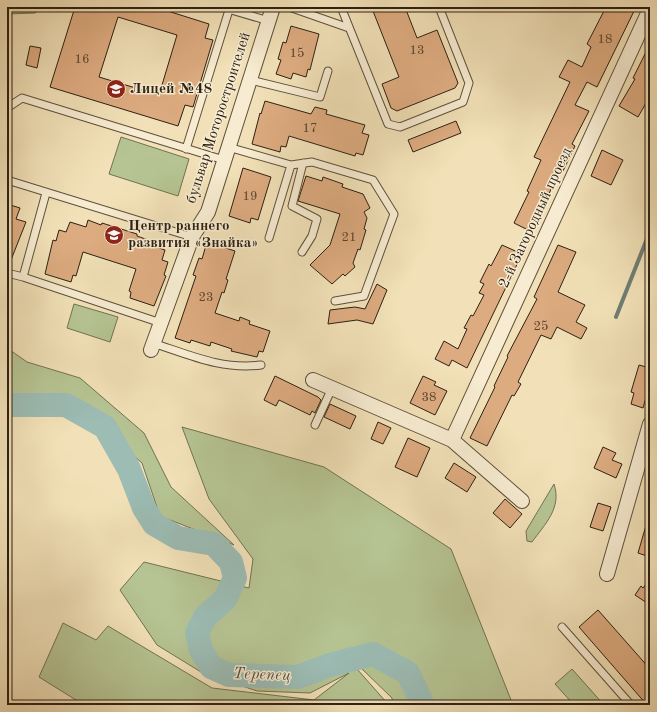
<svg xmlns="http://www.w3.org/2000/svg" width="657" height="712" font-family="'Old Standard TT',serif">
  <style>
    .green { fill: #b6c493; stroke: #717254 }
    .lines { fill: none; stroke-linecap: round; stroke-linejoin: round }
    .stream { stroke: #6f7e74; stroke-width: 4 }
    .river { stroke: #9cbcb4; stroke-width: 24 }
    .building { fill: #ddab80; stroke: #2c2014; fill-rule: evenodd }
    .lane-casing { stroke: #5e503d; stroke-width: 9 }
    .street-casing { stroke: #5e503d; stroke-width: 16 }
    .lane { stroke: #f7ecd1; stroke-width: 7 }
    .street { stroke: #f7ecd1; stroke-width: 14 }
    .labels { text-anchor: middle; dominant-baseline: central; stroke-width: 3; stroke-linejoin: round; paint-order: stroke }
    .number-label { font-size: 13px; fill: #58432f }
    .poi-label { font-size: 15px; font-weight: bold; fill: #2c2014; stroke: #f7ecd1; text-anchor: start }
    .street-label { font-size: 15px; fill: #2c2014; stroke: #f7ecd1 }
    .water-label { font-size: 16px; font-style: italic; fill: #4e4f44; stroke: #f7ecd1 }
  </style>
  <rect width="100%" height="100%" fill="#f2e1b8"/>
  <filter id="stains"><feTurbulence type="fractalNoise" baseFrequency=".005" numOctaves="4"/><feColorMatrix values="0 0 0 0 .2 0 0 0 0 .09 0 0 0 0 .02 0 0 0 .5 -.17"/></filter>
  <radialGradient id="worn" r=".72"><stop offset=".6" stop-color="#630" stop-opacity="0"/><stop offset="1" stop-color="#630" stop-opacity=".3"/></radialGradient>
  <path class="green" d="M7,7H43L35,13L7,14Z
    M121,137L189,159L178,196L109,174Z
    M74,304L118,317L110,342L67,328Z
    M7,348L27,362L80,378L144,433L171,487L234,545L160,516L142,463L89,417L7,411Z
    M182,427L324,467L451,549L513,705H393L392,698L360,667L357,669L387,703L386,705H84L39,677L63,623L96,640L108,626L212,688L314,700L349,673L310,693L257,691L201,672L157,645L120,590L144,562L249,588L253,559L209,499Z
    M554,484C562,508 545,524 532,542L527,541L526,531Z
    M572,669L604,705H574L555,684Z"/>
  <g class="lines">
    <path class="stream" d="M616,317L650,231"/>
    <path class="river" d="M7,405H66L105,427L129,469L144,508L154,524L178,538L214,544L231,562L235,578L225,599L205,617L197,633L201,650L211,667L229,675L298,677L330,665L373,654L408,673L423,705"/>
  </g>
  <path class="building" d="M75,7H155L209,24L205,38L213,40L193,107L185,105L178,126L50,87ZM118,17L177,35L159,95L99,77Z
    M376,7H405L417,38L437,30L458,83L455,88L397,111L391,108L382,84L399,77L373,11L377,9Z
    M606,7H636L597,87L587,82L575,105L589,111L572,144L575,146L563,171L560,169L532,232L514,223L529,192L527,191L541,160L534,157L570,82L559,77L568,60L582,67L591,47L587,44Z
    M291,26L319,34L310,70L308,69L306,77L293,73L291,79L276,74L281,60L278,59L283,42L286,43Z
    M650,44V96L638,117L619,106L635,79L633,78Z
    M30,46L41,48L37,68L26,65Z
    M265,101L311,114L315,107L327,110L326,114L365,125L362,133L369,135L363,155L356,153L355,156L289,136L286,147L281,146L280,152L252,144L260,113L261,114Z
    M456,121L461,133L413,152L408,140Z
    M602,150L623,160L611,185L591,176Z
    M243,168L271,177L258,220L251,218L250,223L229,216Z
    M306,176L322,181L323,177L343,184L342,187L363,194L370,208L364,212L367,218L364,229L366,230L360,250L358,249L353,263L355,267L345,276L343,274L332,284L310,265L330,245L340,214L298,201Z
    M7,204L20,208L16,219L26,222L9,265H7Z
    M88,220L101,225L102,223L137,234V236L148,240L147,244L165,250L162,260L168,262L164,275L166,276L154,306L130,298L131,292L129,291L136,269L83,252L76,276L73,275L71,282L45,274L53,240L56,241L59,230L66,232L70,222L86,227Z
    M207,242L235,251L226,279L228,280L224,293L222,292L215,313L239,321L240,317L250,321L249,324L270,331L263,352L259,351L257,357L231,351L232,349L211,342L210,346L191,340L190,343L175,338L196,276L193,275L199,258L202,259Z
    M502,245L522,254L467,368L452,360L449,366L435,359L444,341L458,349L467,329L464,328L471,315L473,316L484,295L479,293L484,284L480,282L489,264L491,266Z
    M558,245L576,252L558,292L585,305L576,322L587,328L581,339L557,327L551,339L541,335L518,382L521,384L514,396L512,395L487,446L470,438L495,387L494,386L508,357L507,356L537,299L534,297Z
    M377,284L387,290L373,324L357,320L328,324L330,310L355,307L365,309Z
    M639,365L650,368V383L643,408L631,404L634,393L631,392Z
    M275,376L318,397L321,400L315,413L312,411L310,415L279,400L276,406L264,400Z
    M423,376L436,382L434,385L447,391L435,415L410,403Z
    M330,404L356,416L350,429L324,417Z
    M378,422L391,428L383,444L371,439Z
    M408,438L430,448L417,477L395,467Z
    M603,447L616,453L612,460L622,464L616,478L594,468Z
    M454,463L476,477L467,492L445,478Z
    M505,499L522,514L510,528L493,513Z
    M598,503L611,507L603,531L590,527Z
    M647,522L650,523V557L638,553Z
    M650,579V605L635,595L641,586L643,588Z
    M598,610L650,669V705H647L579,627Z"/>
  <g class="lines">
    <g class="lane-casing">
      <path id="lane" d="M221,7L269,21
        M289,7L349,28
        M341,7L388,124L400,127L463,102L469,83L439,7
        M250,80L320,97L328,71
        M7,108L22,98L224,160
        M228,147L291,165L312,162L373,180L394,214L364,296L335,301
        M186,149L229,10
        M7,180L192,237
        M269,238L291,165
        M302,252L312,236L317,219L292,206L303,163
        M7,273L23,277L46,193
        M23,277L161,323
        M153,343C190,355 222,370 261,365
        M315,425L332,388
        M562,627L631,705"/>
    </g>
    <g class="street-casing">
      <path id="street" d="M151,350L192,237L208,212L273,7
        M313,380L452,440L522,501
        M452,440L650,9
        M607,574L650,424"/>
    </g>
    <use href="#lane" class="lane"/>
    <use href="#street" class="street"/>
  </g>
  <defs>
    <g id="school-disc" transform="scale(1)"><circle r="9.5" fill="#8f2418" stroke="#f7ecd1"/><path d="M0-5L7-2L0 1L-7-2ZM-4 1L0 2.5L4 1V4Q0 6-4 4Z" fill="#fff"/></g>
  </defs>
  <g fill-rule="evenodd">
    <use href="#school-disc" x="116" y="89"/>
    <use href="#school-disc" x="114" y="235"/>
  </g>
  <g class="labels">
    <g class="number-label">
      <text x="605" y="39">18</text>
      <text x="417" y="50">13</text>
      <text x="297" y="53">15</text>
      <text x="82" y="59">16</text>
      <text x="310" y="128">17</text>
      <text x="250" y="196">19</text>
      <text x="349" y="237">21</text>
      <text x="206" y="297">23</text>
      <text x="541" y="326">25</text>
      <text x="429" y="397">38</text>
    </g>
    <g class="poi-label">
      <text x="130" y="89">Лицей №48</text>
      <text x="128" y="226">Центр раннего<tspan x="128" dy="17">развития «Знайка»</tspan></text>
    </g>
    <g class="street-label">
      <text transform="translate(219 118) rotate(-72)">бульвар Моторостроителей</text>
      <text transform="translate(536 218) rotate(-65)">2-й Загородный проезд</text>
    </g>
    <g class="water-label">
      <text transform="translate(262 675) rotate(2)">Терепец</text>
    </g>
  </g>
  <rect width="657" height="712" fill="none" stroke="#f2e1b8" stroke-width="24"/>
  <rect x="8" y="8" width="641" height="696" fill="none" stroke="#2c2014" stroke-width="2"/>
  <rect x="12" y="12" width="633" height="688" fill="none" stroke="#2c2014"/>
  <rect width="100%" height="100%" filter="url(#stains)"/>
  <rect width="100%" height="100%" fill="url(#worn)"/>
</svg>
